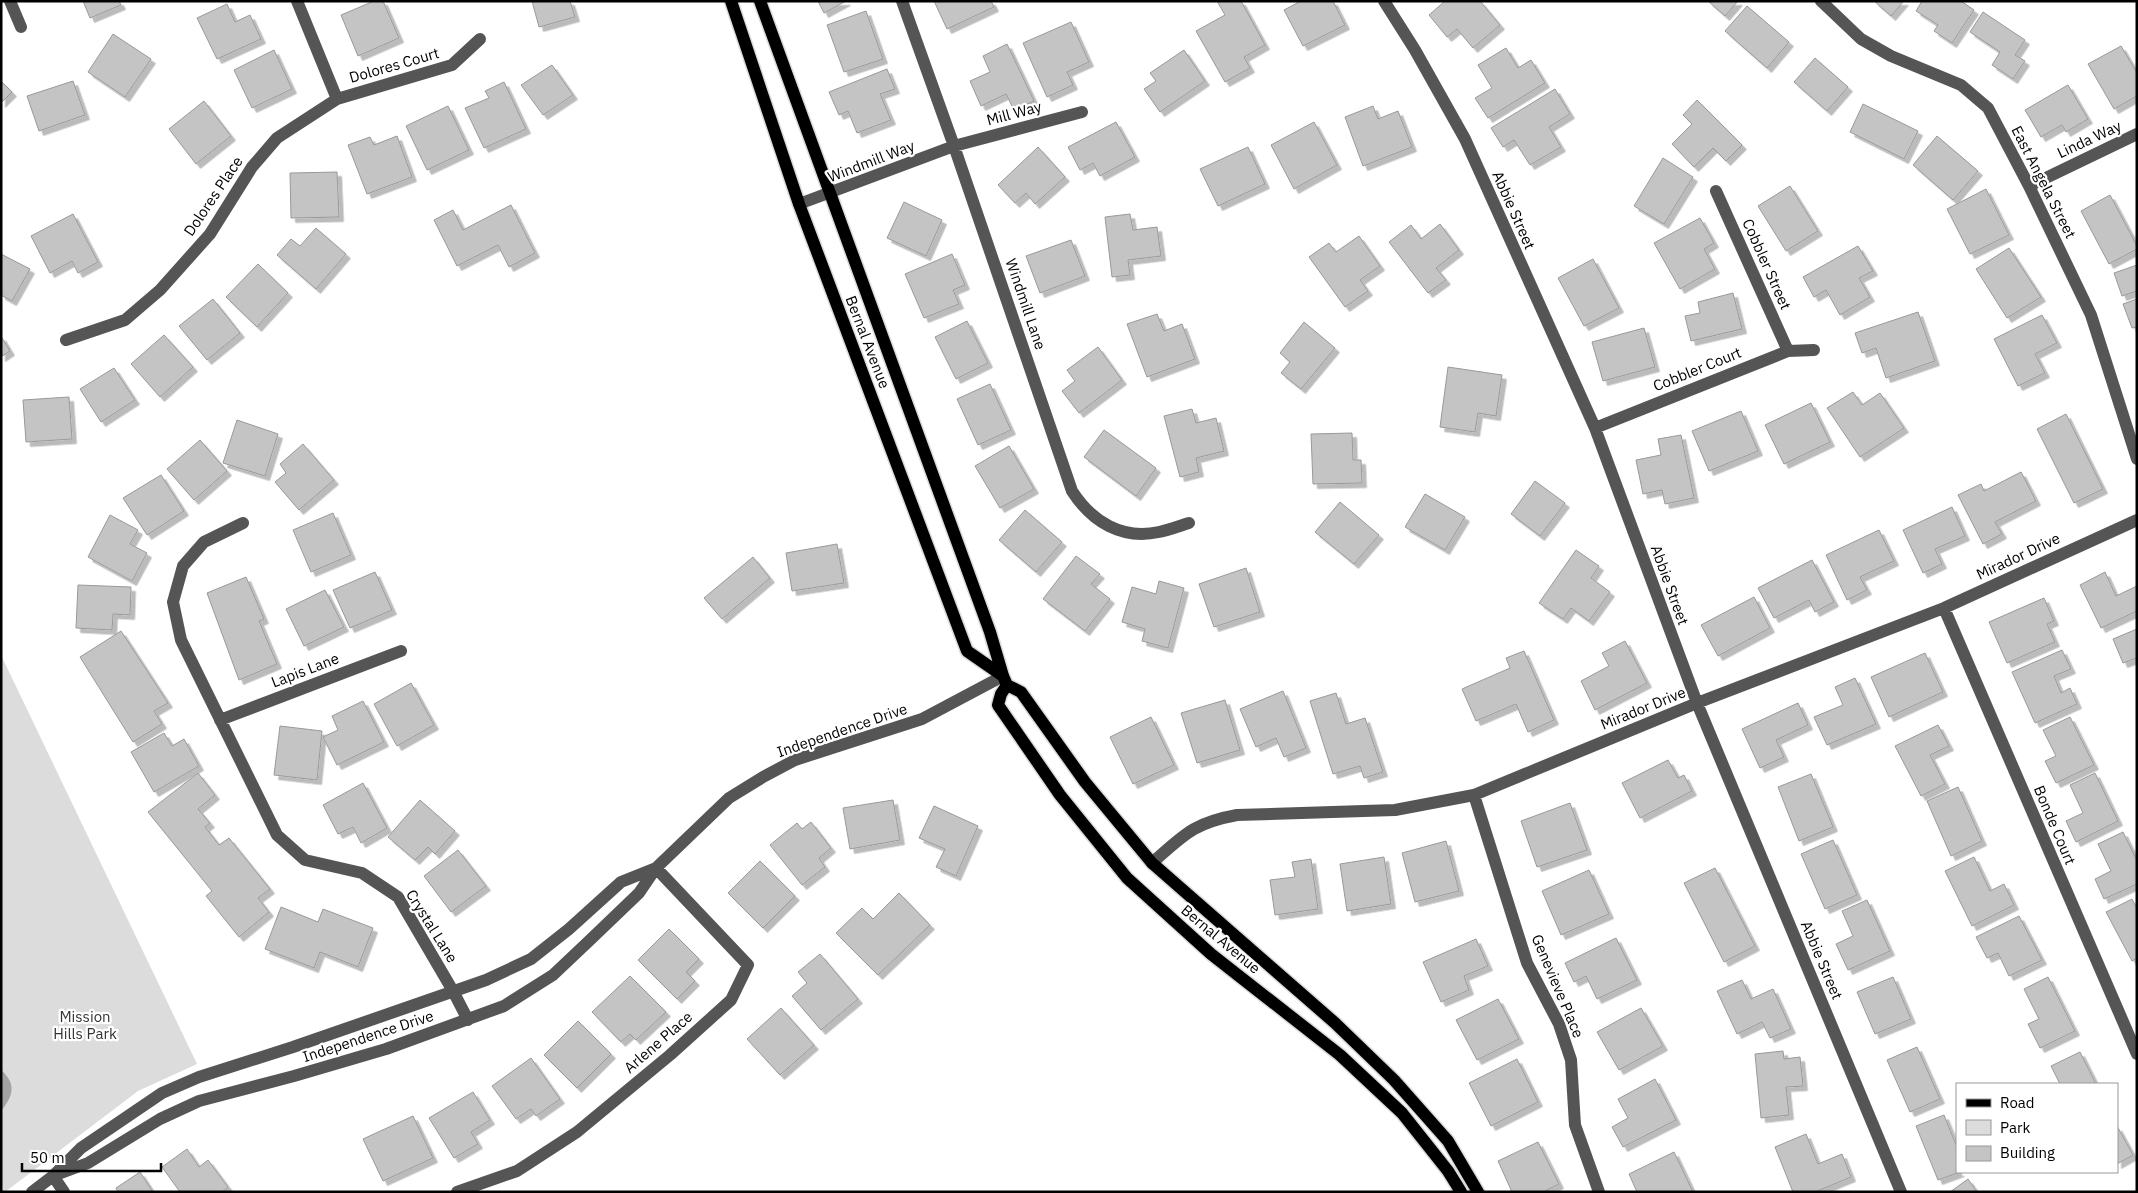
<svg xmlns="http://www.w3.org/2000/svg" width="2138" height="1193" font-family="'IBM Plex Sans',sans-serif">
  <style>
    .green { fill: #dcdcdc }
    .water { fill: #a3a3a3 }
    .building { fill: #c4c4c4; stroke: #999; filter: url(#shadow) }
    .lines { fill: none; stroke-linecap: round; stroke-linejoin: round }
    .major-casing { stroke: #dbdbdb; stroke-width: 15 }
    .minor { stroke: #555; stroke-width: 12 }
    .major { stroke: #000; stroke-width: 12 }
    .labels { text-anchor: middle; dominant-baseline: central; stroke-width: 4.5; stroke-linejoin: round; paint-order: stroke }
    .street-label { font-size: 15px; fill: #000; stroke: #fff }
    .park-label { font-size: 15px; fill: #333; stroke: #fff }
  </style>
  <defs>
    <filter id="shadow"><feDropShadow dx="4.5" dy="4.5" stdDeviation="0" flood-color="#0004"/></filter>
  </defs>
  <rect width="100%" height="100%" fill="#fff"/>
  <path class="green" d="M1,655L197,1064L138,1091L5,1192H1Z"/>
  <path class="water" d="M1,1070C17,1084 13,1096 1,1111Z"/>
  <path class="building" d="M83,1H119L121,5L90,18Z
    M374,1H383L399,38L358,56L341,15Z
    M532,1H570L575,17L539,27Z
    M818,1H846L824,13Z
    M934,1H991L994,7L947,29Z
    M1217,1H1241L1265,45L1244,57L1250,68L1225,82L1196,31L1225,15Z
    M1301,1H1333L1345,25L1303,46L1284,10Z
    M1445,1H1480L1500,25L1473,48L1457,29L1447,37L1429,15Z
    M1708,1H1738L1725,16Z
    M1874,1H1904L1891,16Z
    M1922,1H1961L1974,10L1952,43L1934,31L1938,25L1916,11Z
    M227,4L235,22L250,15L261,39L217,59L197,18Z
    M1747,6L1789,42L1767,68L1725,31Z
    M866,11L883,59L844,72L827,25Z
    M1983,12L2025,40L2015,55L2025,61L2013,79L1992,65L2000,52L1970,32Z
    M1071,22L1089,62L1067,72L1073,85L1047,97L1023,43Z
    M113,34L151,59L125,97L88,72Z
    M1007,44L1034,101L1014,110L1006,94L981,106L970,81L990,72L983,56Z
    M2121,46L2137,73V96L2114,109L2088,64Z
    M1506,48L1518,68L1531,60L1545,83L1488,118L1475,98L1492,88L1478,65Z
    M274,50L292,89L252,108L234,70Z
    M1184,50L1205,81L1160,112L1144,89L1156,81L1150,73Z
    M1815,58L1848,87L1827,111L1794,82Z
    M552,65L573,95L543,115L521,85Z
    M887,69L895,89L880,94L891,120L857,133L848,111L839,115L829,92Z
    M1,81L12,92L1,103Z
    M73,81L85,115L39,131L27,96Z
    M504,82L526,129L484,148L465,108L489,98L485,91Z
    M2068,85L2088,119L2066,132L2062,125L2041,137L2025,110Z
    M1555,89L1570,114L1549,127L1561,147L1530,165L1514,140L1503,147L1491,128Z
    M1697,100L1742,145L1726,161L1713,148L1694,167L1672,144L1692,124L1683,115Z
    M204,101L231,136L196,164L169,129Z
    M1863,104L1918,131L1904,159L1850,132Z
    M448,106L469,150L427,170L406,126Z
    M1373,106L1378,119L1398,111L1412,147L1363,166L1345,117Z
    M1116,122L1135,157L1100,176L1093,163L1080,170L1068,147Z
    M1314,122L1337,165L1294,189L1271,145Z
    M397,136L412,177L367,194L348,145L370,137L374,145Z
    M1937,136L1978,171L1953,200L1913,165Z
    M1038,147L1065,177L1035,204L1026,193L1015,203L998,185Z
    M1248,147L1265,184L1218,206L1200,169Z
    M1663,158L1693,177L1664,224L1634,206Z
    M337,172L339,217L291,218L290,173Z
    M1790,186L1818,231L1786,251L1758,206Z
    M1986,189L2009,235L1970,254L1947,209Z
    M2110,195L2137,246V249L2109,264L2081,211Z
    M904,202L942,220L926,256L887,238Z
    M511,205L535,253L509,267L498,245L457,266L434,220L453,210L463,230Z
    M73,214L98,262L78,273L72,261L50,273L31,236Z
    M1130,214L1133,230L1157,227L1161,256L1128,260L1130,275L1112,277L1105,217Z
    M1700,218L1714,243L1704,249L1715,269L1680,289L1654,243Z
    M1440,224L1459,250L1436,268L1446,280L1428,293L1389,242L1411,225L1421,239Z
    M316,228L346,254L316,289L277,255L291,239L300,246Z
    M1359,236L1380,266L1360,280L1368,291L1345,307L1309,257L1329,243L1336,252Z
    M1071,240L1085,276L1040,293L1026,256Z
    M1858,246L1873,271L1859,278L1870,297L1840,315L1826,290L1814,297L1803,277Z
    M2009,248L2041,297L2007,318L1976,269Z
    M1,254L30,269L12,301L1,295Z
    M952,254L965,285L953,290L959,304L924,318L905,274Z
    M1593,259L1619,308L1584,326L1558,278Z
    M258,264L288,293L257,327L226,297Z
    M2137,265V291L2122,296L2114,273Z
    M1733,293L1742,329L1691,341L1685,316L1700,313L1698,302Z
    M213,299L240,333L207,360L179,326Z
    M2137,299V327L2132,328L2123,304Z
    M1918,312L1935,361L1886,378L1876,348L1862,353L1855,333Z
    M1157,314L1164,331L1182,324L1195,359L1147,377L1127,324Z
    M2042,315L2057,343L2035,354L2045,373L2018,386L1994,339Z
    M967,321L988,363L956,379L935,337Z
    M1304,322L1335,348L1301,389L1281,373L1290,362L1280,353Z
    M1644,328L1655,367L1603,381L1592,342Z
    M164,335L193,367L160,397L131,364Z
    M1,336L10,351L1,357Z
    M1098,347L1122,380L1079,413L1062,391L1075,381L1067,370Z
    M1448,367L1502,375L1496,416L1478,413L1475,432L1440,427Z
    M114,368L135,400L101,422L80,389Z
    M990,384L1011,430L978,445L957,399Z
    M1853,392L1862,405L1880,393L1904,428L1860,457L1827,408Z
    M69,397L72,439L26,442L23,400Z
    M1811,403L1830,442L1784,464L1765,425Z
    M1192,409L1196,423L1216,418L1224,451L1196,458L1199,472L1180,477L1164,416Z
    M1741,411L1758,451L1709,471L1692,431Z
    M2066,414L2103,489L2074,503L2037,429Z
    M237,420L278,434L265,476L223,463Z
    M1104,430L1156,468L1136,496L1084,457Z
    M1352,433L1353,460H1361L1362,483L1313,484L1311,434Z
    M1681,435L1694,498L1665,504L1662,490L1643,494L1636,460L1661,455L1658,439Z
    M200,440L227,471L194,500L167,469Z
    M303,444L334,480L299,510L275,482L286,473L280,464Z
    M1009,446L1034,489L1000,508L975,466Z
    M2021,472L2036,501L1995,522L2002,534L1983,544L1958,495L1981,484L1984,491Z
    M161,475L184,511L147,535L123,498Z
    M1535,481L1565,503L1540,536L1511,514Z
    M1425,494L1465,517L1445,550L1405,527Z
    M1340,502L1379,535L1354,564L1315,532Z
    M1952,507L1965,536L1935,549L1942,564L1923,573L1903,530Z
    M1025,510L1062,542L1036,572L999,540Z
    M333,513L351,555L311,572L293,530Z
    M110,515L138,530L130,544L147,553L132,581L88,557Z
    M1879,530L1894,561L1860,577L1867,590L1847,600L1826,555Z
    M837,544L844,583L792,591L786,553Z
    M1576,550L1599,566L1591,578L1610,592L1589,621L1571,608L1563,619L1539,603Z
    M1076,556L1100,574L1091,584L1110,599L1085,631L1043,599Z
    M753,557L770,578L722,619L704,598Z
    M1812,560L1834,602L1815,612L1809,600L1774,618L1758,588Z
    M1246,568L1260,612L1214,627L1199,584Z
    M375,572L392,610L350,628L333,590Z
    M2105,572L2116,596L2137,586V611L2101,628L2080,585Z
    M246,577L264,619L259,621L277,664L239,680L207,593Z
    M1159,581L1184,588L1168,648L1142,641L1145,629L1122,622L1132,587L1156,594Z
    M78,585L131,587L130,615L113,614L112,630L76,628Z
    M325,590L344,627L304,646L286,609Z
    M1754,597L1770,628L1718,656L1701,625Z
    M2044,598L2054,621L2047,624L2055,642L2007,663L1989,622Z
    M2137,629V658L2123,663L2113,639Z
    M121,631L168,703L154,711L162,724L133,742L80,657Z
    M1625,641L1647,683L1595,710L1581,681L1609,666L1602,653Z
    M2062,650L2071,669L2054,676L2061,693L2070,688L2077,704L2035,723L2012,672Z
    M1524,651L1554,720L1528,732L1516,704L1476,721L1462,689L1510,668L1506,658Z
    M1925,653L1943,692L1889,717L1871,677Z
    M1855,678L1876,724L1827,745L1814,717L1843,705L1835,687Z
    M411,683L434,725L397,746L374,704Z
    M1283,691L1306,748L1284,757L1276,738L1256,747L1240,709Z
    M1336,693L1346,724L1365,718L1383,772L1364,778L1360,766L1333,774L1310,701Z
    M1225,700L1240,750L1197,763L1181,713Z
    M363,701L384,742L337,765L323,737L338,730L332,716Z
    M1798,703L1808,725L1776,740L1784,757L1760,768L1742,729Z
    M1151,717L1174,765L1133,784L1110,737Z
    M2070,717L2094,765L2056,783L2045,761L2056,756L2043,730Z
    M1938,725L1949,746L1930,755L1945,784L1921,796L1895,746Z
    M280,726L322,731L317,780L274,775Z
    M164,733L172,746L184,739L199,766L154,792L131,752Z
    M1668,760L1678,778L1684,775L1692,791L1640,818L1622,783Z
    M198,773L215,795L198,809L210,823L205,827L219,845L229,838L270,889L258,898L269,912L239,937L206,896L212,891L148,812Z
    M2095,773L2118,821L2076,842L2066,821L2083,813L2070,785Z
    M1811,774L1833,827L1799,841L1778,787Z
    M363,783L387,828L361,843L353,827L338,834L323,805Z
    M1958,787L1982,841L1951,856L1927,801Z
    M420,800L455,831L435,854L428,847L415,860L388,837Z
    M893,800L900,840L850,849L843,808Z
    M1570,803L1587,850L1537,867L1521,821Z
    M934,806L978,826L956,876L936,867L945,849L919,838Z
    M811,822L831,848L819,858L825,867L802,885L770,845L797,823L802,829Z
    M2123,832L2137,861V884L2104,899L2095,879L2111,871L2098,844Z
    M1833,840L1857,895L1825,909L1801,854Z
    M1446,841L1459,891L1415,902L1402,853Z
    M458,850L486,886L451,912L424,876Z
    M1384,857L1391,904L1347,911L1340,864Z
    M1974,857L1990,891L2004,884L2014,905L1972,926L1945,871Z
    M1311,859L1318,909L1275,915L1270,880L1295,877L1292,862Z
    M760,861L795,896L763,928L728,893Z
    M1715,868L1755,946L1724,962L1684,883Z
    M1589,870L1609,914L1561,935L1542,891Z
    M899,893L930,925L878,975L836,933L862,908L873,919Z
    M2132,899L2137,909V958L2132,961L2106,912Z
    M1867,900L1890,951L1848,970L1836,944L1853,936L1842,911Z
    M281,907L318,922L323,909L373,928L358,967L320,952L314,968L265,949Z
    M2019,916L2042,960L2009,976L1998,953L1987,958L1976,937Z
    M669,929L699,959L686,972L695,981L677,999L638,960Z
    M1616,938L1637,980L1597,999L1586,976L1574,982L1565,963Z
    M1476,939L1488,966L1464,976L1469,990L1441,1002L1423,962Z
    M820,954L858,999L821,1030L792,996L807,983L798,972Z
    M630,976L666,1012L636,1040L630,1034L621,1042L592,1012Z
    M1893,977L1911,1019L1875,1034L1857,992Z
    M2048,977L2075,1031L2040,1048L2028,1024L2039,1019L2024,989Z
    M1742,980L1751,999L1773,989L1791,1029L1770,1038L1762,1022L1737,1034L1717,991Z
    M1498,999L1519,1039L1477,1060L1456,1020Z
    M781,1008L814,1045L780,1075L747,1039Z
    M1641,1008L1663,1046L1619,1070L1597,1032Z
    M578,1021L611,1054L577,1088L544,1055Z
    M1917,1047L1940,1099L1910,1112L1887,1060Z
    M1783,1051L1784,1059L1800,1057L1803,1086L1786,1087L1789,1115L1761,1118L1755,1054Z
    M2080,1052L2096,1084H2060L2051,1066Z
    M531,1058L560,1099L536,1116L531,1109L516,1119L492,1086Z
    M1517,1059L1538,1102L1491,1126L1469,1083Z
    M1655,1079L1676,1120L1623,1147L1612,1127L1628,1118L1618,1099Z
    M473,1092L490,1120L471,1132L478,1144L454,1158L429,1118Z
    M1944,1115L1957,1147V1172H1960L1938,1180L1916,1126Z
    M413,1116L433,1158L383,1181L363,1139Z
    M2117,1126L2133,1155L2117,1164Z
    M1806,1134L1818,1164L1842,1154L1851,1177L1815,1192H1793L1775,1147Z
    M1538,1142L1559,1184L1543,1192H1512L1498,1161Z
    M187,1149L199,1167L208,1160L228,1187L222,1192H180L162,1167Z
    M1674,1152L1693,1192H1637L1629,1174Z
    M140,1172L153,1192H118L116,1188Z
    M1968,1179L1977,1192H1950Z"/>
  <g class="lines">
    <g class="major-casing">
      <path id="major" d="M731,1L799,204L967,651L1003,676
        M760,1L990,632L1003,676L1007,685L1021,692L1085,782L1152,863L1335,1023L1394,1080L1448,1141L1478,1192
        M1007,685L1001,694L998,705L1060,795L1127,878L1211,954L1340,1055L1402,1113L1448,1171L1461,1192"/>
    </g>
    <path class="minor" d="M10,1L21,27
      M297,1L337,99
      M902,1L954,146L1072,491C1092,522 1122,540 1159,532C1169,530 1179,526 1189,523
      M1384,1L1415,50L1465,139L1595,428L1697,703L1901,1192
      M1821,1L1861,39L1891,56L1961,85L1988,108L2029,186L2091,315L2137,459
      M2029,186L2137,134
      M1716,191L1788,351
      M799,204L954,146L1082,112
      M66,340L125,320L160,290L210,234L252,167L277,138L337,99L452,65L480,39
      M1595,428L1788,351L1814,350
      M243,523L204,542L183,566L173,602L181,640L277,835L305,860L362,873L398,897L453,991L468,1020
      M1944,608L2137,1054
      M220,720L401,651
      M1474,795L1527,963L1559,1024L1571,1060L1575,1125L1599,1192
      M1152,863C1184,835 1193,823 1237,815L1395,810L1474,795L1697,703L1944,608L2137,520
      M53,1176L88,1163L160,1119L199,1101L294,1076L386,1049L504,1006L553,975L590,940L639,893L656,868L729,798L763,777L795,760L922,719L1003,676
      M53,1176L64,1192
      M32,1192L53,1176L81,1148L162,1093L199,1077L293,1047L486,980L531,959L569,929L621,882L656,868
      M457,1192L517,1171L577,1132L670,1055L731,1000L748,965L656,868"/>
    <use href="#major" class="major"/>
  </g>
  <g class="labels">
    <g class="street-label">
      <text transform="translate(394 65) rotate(-16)">Dolores Court</text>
      <text transform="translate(1014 113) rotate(-15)">Mill Way</text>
      <text transform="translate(2089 139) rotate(-25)">Linda Way</text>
      <text transform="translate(871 161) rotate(-21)">Windmill Way</text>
      <text transform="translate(2044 182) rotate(63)">East Angela Street</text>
      <text transform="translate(213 196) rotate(-56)">Dolores Place</text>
      <text transform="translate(1514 210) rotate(66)">Abbie Street</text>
      <text transform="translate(1767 264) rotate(66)">Cobbler Street</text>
      <text transform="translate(1026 304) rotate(71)">Windmill Lane</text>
      <text transform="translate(868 342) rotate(69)">Bernal Avenue</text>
      <text transform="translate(1697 369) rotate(-22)">Cobbler Court</text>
      <text transform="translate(2018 556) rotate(-25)">Mirador Drive</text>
      <text transform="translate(1670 585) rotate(70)">Abbie Street</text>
      <text transform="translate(305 670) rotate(-21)">Lapis Lane</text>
      <text transform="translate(1643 708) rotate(-22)">Mirador Drive</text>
      <text transform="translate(842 730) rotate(-19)">Independence Drive</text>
      <text transform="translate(2055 825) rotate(67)">Bonde Court</text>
      <text transform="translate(432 926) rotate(58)">Crystal Lane</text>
      <text transform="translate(1221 939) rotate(40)">Bernal Avenue</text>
      <text transform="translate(1822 960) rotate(67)">Abbie Street</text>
      <text transform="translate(1558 986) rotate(67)">Genevieve Place</text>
      <text transform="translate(368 1036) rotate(-18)">Independence Drive</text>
      <text transform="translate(658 1042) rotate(-41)">Arlene Place</text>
    </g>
    <g class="park-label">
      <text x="85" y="1016">Mission<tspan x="85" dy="17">Hills Park</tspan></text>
    </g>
  </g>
  <rect width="2138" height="1193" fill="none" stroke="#000000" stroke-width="5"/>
  <rect x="1956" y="1083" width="162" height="90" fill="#ffffff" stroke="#999999"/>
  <rect x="1966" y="1099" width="25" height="8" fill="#000000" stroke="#999999"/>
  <text x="2000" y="1108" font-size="15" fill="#000000">Road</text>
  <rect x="1966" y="1120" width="25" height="15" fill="#dcdcdc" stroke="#999999"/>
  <text x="2000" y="1133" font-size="15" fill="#000000">Park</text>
  <rect x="1966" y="1146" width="25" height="15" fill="#c4c4c4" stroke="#999999"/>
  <text x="2000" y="1158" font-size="15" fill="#000000">Building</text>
  <path d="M22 1163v8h139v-8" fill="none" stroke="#000000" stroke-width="2.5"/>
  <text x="30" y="1163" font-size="15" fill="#000000" stroke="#ffffff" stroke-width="4" paint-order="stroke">50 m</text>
</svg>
